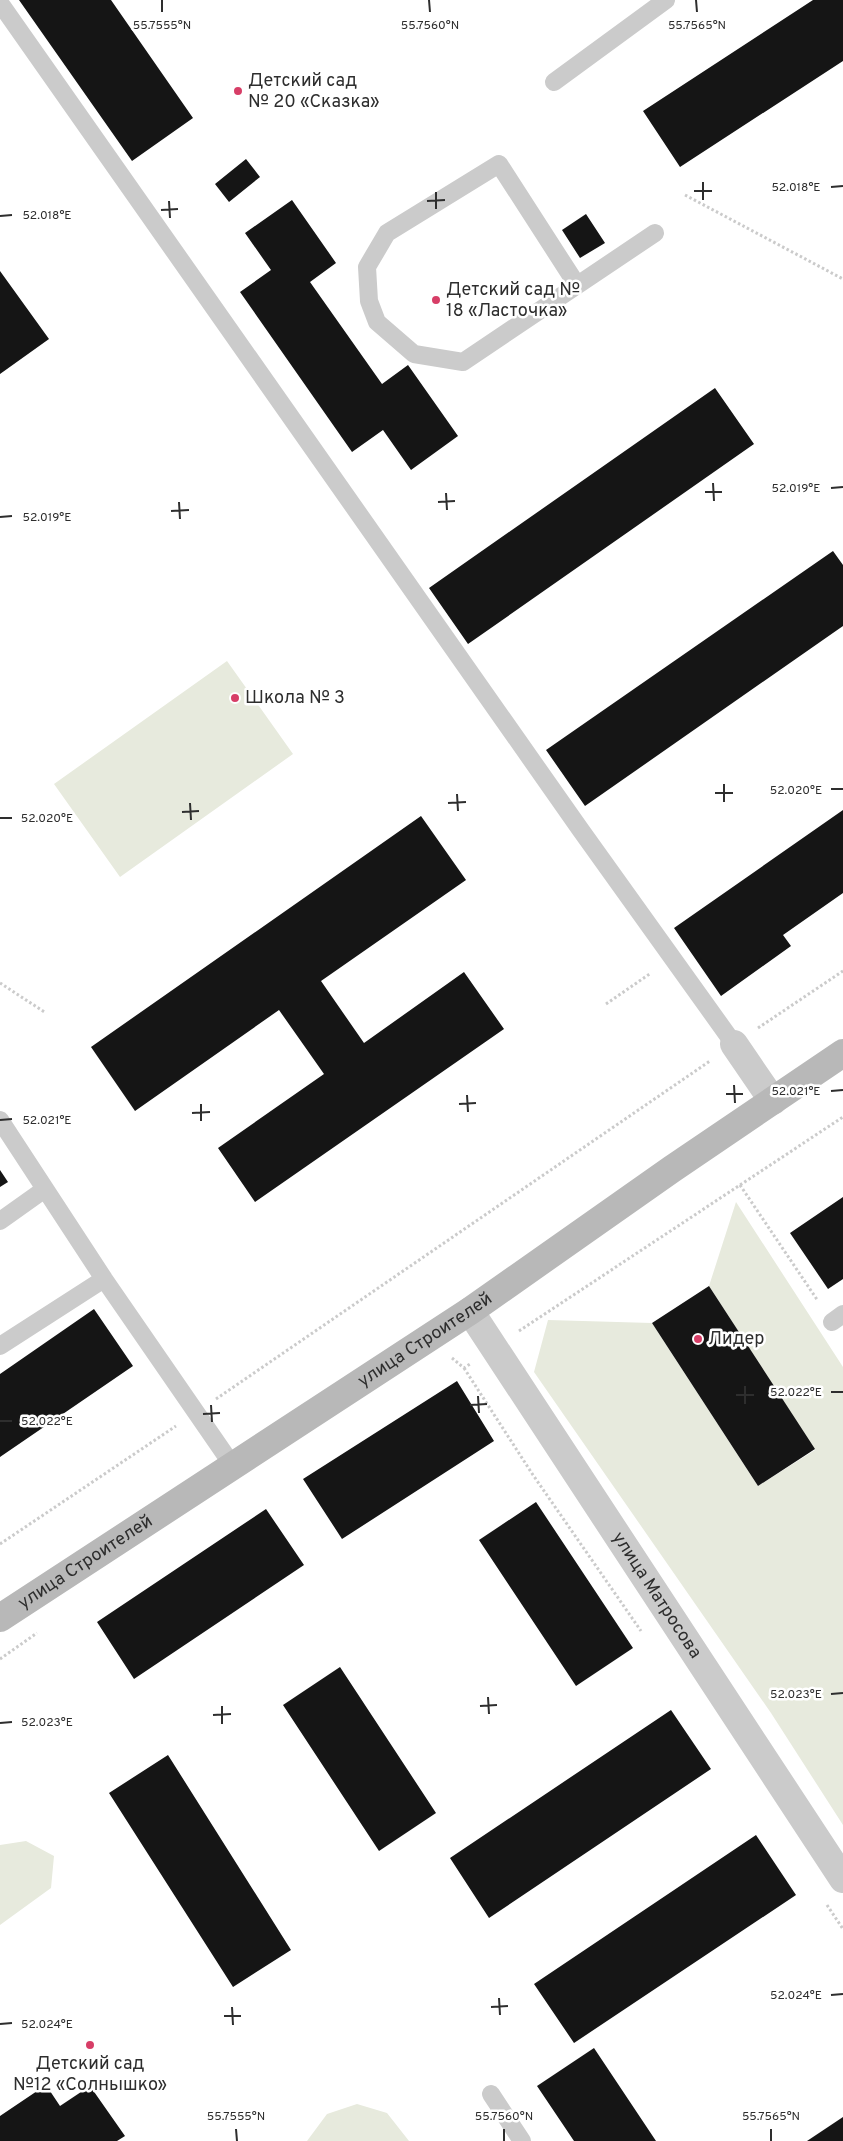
<svg xmlns="http://www.w3.org/2000/svg" width="843" height="2141" font-family="Overpass,sans-serif">
  <style>
    .green { fill: #e7eadd }
    .building { fill: #151515 }
    .lines { fill: none; stroke-linecap: round; stroke-linejoin: round }
    .path { stroke: #cbcbcb; stroke-width: 3; stroke-dasharray: 2.5 2.5; stroke-linecap: butt }
    .lane { stroke: #cbcbcb; stroke-width: 18 }
    .street { stroke: #cbcbcb; stroke-width: 28 }
    .secondary { stroke: #b8b8b8; stroke-width: 28 }
    .ticks { fill: none; stroke: #2e2e2e; stroke-width: 2 }
    .poi-dot { fill: #d73e67; stroke: #fff; stroke-width: 2 }
    .labels { text-anchor: middle; dominant-baseline: central; stroke-width: 5; stroke-linejoin: round; paint-order: stroke }
    .poi-label { font-size: 18px; fill: #2e2e2e; stroke: #fff; text-anchor: start }
    .street-label { font-size: 18px; fill: #2e2e2e; stroke: #fff }
    .ticks-label { font-size: 12px; text-anchor: middle; fill: #2e2e2e; stroke: #fff; stroke-width: 5; stroke-linejoin: round; paint-order: stroke }
  </style>
  <rect width="100%" height="100%" fill="#fff"/>
  <path class="green" d="M227,661L293,754L120,877L54,784Z
    M736,1202L843,1367V1825L771,1713L534,1372L548,1320L652,1323L758,1486L815,1450L709,1286Z
    M26,1841L54,1856L51,1888L0,1925V1845Z
    M357,2104L387,2113L409,2141H307L327,2114Z"/>
  <path class="building" d="M19,0H111L193,118L132,161Z
    M813,0H843V61L680,167L643,111Z
    M246,159L260,177L229,202L215,184Z
    M292,200L336,263L310,282L382,384L408,365L458,436L411,470L383,430L352,452L240,292L271,270L245,233Z
    M586,214L605,243L580,258L562,230Z
    M0,271L49,339L0,374Z
    M715,388L754,444L468,644L429,588Z
    M833,551L843,565V626L585,806L546,750Z
    M843,810V893L783,935L791,946L721,996L674,928Z
    M421,816L466,880L321,981L364,1043L464,972L504,1029L255,1202L218,1148L324,1074L279,1010L135,1111L91,1047Z
    M0,1170L8,1182L0,1187Z
    M843,1197V1279L828,1289L790,1233Z
    M709,1286L815,1449L758,1486L652,1323Z
    M94,1309L133,1366L0,1457V1374Z
    M457,1381L494,1441L342,1539L303,1479Z
    M536,1502L633,1648L576,1686L479,1540Z
    M266,1509L304,1565L134,1679L97,1622Z
    M340,1667L436,1813L379,1851L283,1705Z
    M671,1710L711,1769L489,1918L450,1858Z
    M168,1755L291,1950L233,1987L109,1793Z
    M756,1835L796,1895L574,2043L534,1984Z
    M594,2048L656,2141H574L537,2086Z
    M46,2085L60,2106L90,2086L125,2136L117,2141H0V2116Z
    M843,2117V2141H807Z"/>
  <g class="lines">
    <path class="path" d="M685,195L843,279
      M0,983L46,1013
      M606,1004L651,973
      M758,1028L843,971
      M740,1185L818,1301
      M519,1331L843,1117
      M452,1358L464,1368L470,1364
      M464,1368L533,1475L641,1631
      M216,1399L710,1061
      M0,1544L176,1426
      M0,1659L37,1633
      M827,1905L843,1929"/>
    <path class="lane" d="M0,3L580,829L734,1044
      M554,82L666,0
      M577,285L499,164L387,233L367,267L369,301L377,322L414,354L463,362L655,233
      M0,1120L104,1279L233,1466
      M0,1221L45,1189
      M832,1322L843,1314
      M0,1346L104,1279
      M491,2094L522,2141"/>
    <g class="street">
      <path d="M734,1044L773,1101"/>
      <path id="s1" d="M470,1311L843,1879"/>
    </g>
    <path class="secondary" id="s2" d="M0,1618L470,1311L672,1169L843,1053"/>
  </g>
  <path class="ticks" d="M162,0V12M429,0L430,12M696,0L697,12M703,182V200M831,187L843,186M694,191H712M436,192V209M169,201L170,218M427,201L445,200M161,210L178,209M0,216L12,215M713,483L714,501M831,488L843,487M705,492H722M446,493L447,510M179,502L180,519M438,502L455,501M171,511L189,510M0,517L12,516M724,784V802M831,789H843M715,793H733M457,794L458,811M190,803L191,820M448,803L466,802M182,812L199,811M0,818H12M734,1085L735,1103M831,1091L843,1090M726,1094H743M467,1095L468,1112M201,1104V1121M459,1104L476,1103M192,1113L210,1112M0,1120L12,1119M745,1386V1404M831,1392H843M736,1395H754M478,1396L479,1413M211,1405L212,1422M470,1405L487,1404M203,1414L220,1413M0,1421H12M831,1694L843,1693M488,1697L489,1714M222,1706V1724M480,1706L497,1705M213,1715L231,1714M0,1723L12,1722M831,1995L843,1994M499,1998L500,2015M232,2007L233,2025M491,2007L508,2006M224,2016H241M0,2024L12,2023M236,2129L237,2141M504,2129V2141M771,2129V2141"/>
  <g class="poi-dot">
    <circle cx="238" cy="91" r="5"/>
    <circle cx="436" cy="300" r="5"/>
    <circle cx="235" cy="698" r="5"/>
    <circle cx="698" cy="1339" r="5"/>
    <circle cx="90" cy="2045" r="5"/>
  </g>
  <g class="labels">
    <g class="poi-label">
      <text x="248" y="81">Детский сад<tspan x="248" dy="21">№ 20 «Сказка»</tspan></text>
      <text x="446" y="290">Детский сад №<tspan x="446" dy="21">18 «Ласточка»</tspan></text>
      <text x="245" y="698">Школа № 3</text>
      <text x="708" y="1339">Лидер</text>
      <text x="90" y="2064" text-anchor="middle">Детский сад<tspan x="90" dy="21">№12 «Солнышко»</tspan></text>
    </g>
    <g class="street-label">
      <text stroke="none"><textPath href="#s2" startOffset="508">улица Строителей</textPath></text>
      <text stroke="none"><textPath href="#s2" startOffset="102">улица Строителей</textPath></text>
      <text stroke="none"><textPath href="#s1" startOffset="340">улица Матросова</textPath></text>
    </g>
  </g>
  <g class="ticks-label">
    <text x="162" y="29">55.7555°N</text>
    <text x="430" y="29">55.7560°N</text>
    <text x="697" y="29">55.7565°N</text>
    <text x="796" y="191">52.018°E</text>
    <text x="47" y="219">52.018°E</text>
    <text x="796" y="492">52.019°E</text>
    <text x="47" y="521">52.019°E</text>
    <text x="796" y="794">52.020°E</text>
    <text x="47" y="822">52.020°E</text>
    <text x="796" y="1095">52.021°E</text>
    <text x="47" y="1124">52.021°E</text>
    <text x="796" y="1396">52.022°E</text>
    <text x="47" y="1425">52.022°E</text>
    <text x="796" y="1698">52.023°E</text>
    <text x="47" y="1726">52.023°E</text>
    <text x="796" y="1999">52.024°E</text>
    <text x="47" y="2028">52.024°E</text>
    <text x="236" y="2120">55.7555°N</text>
    <text x="504" y="2120">55.7560°N</text>
    <text x="771" y="2120">55.7565°N</text>
  </g>
</svg>
